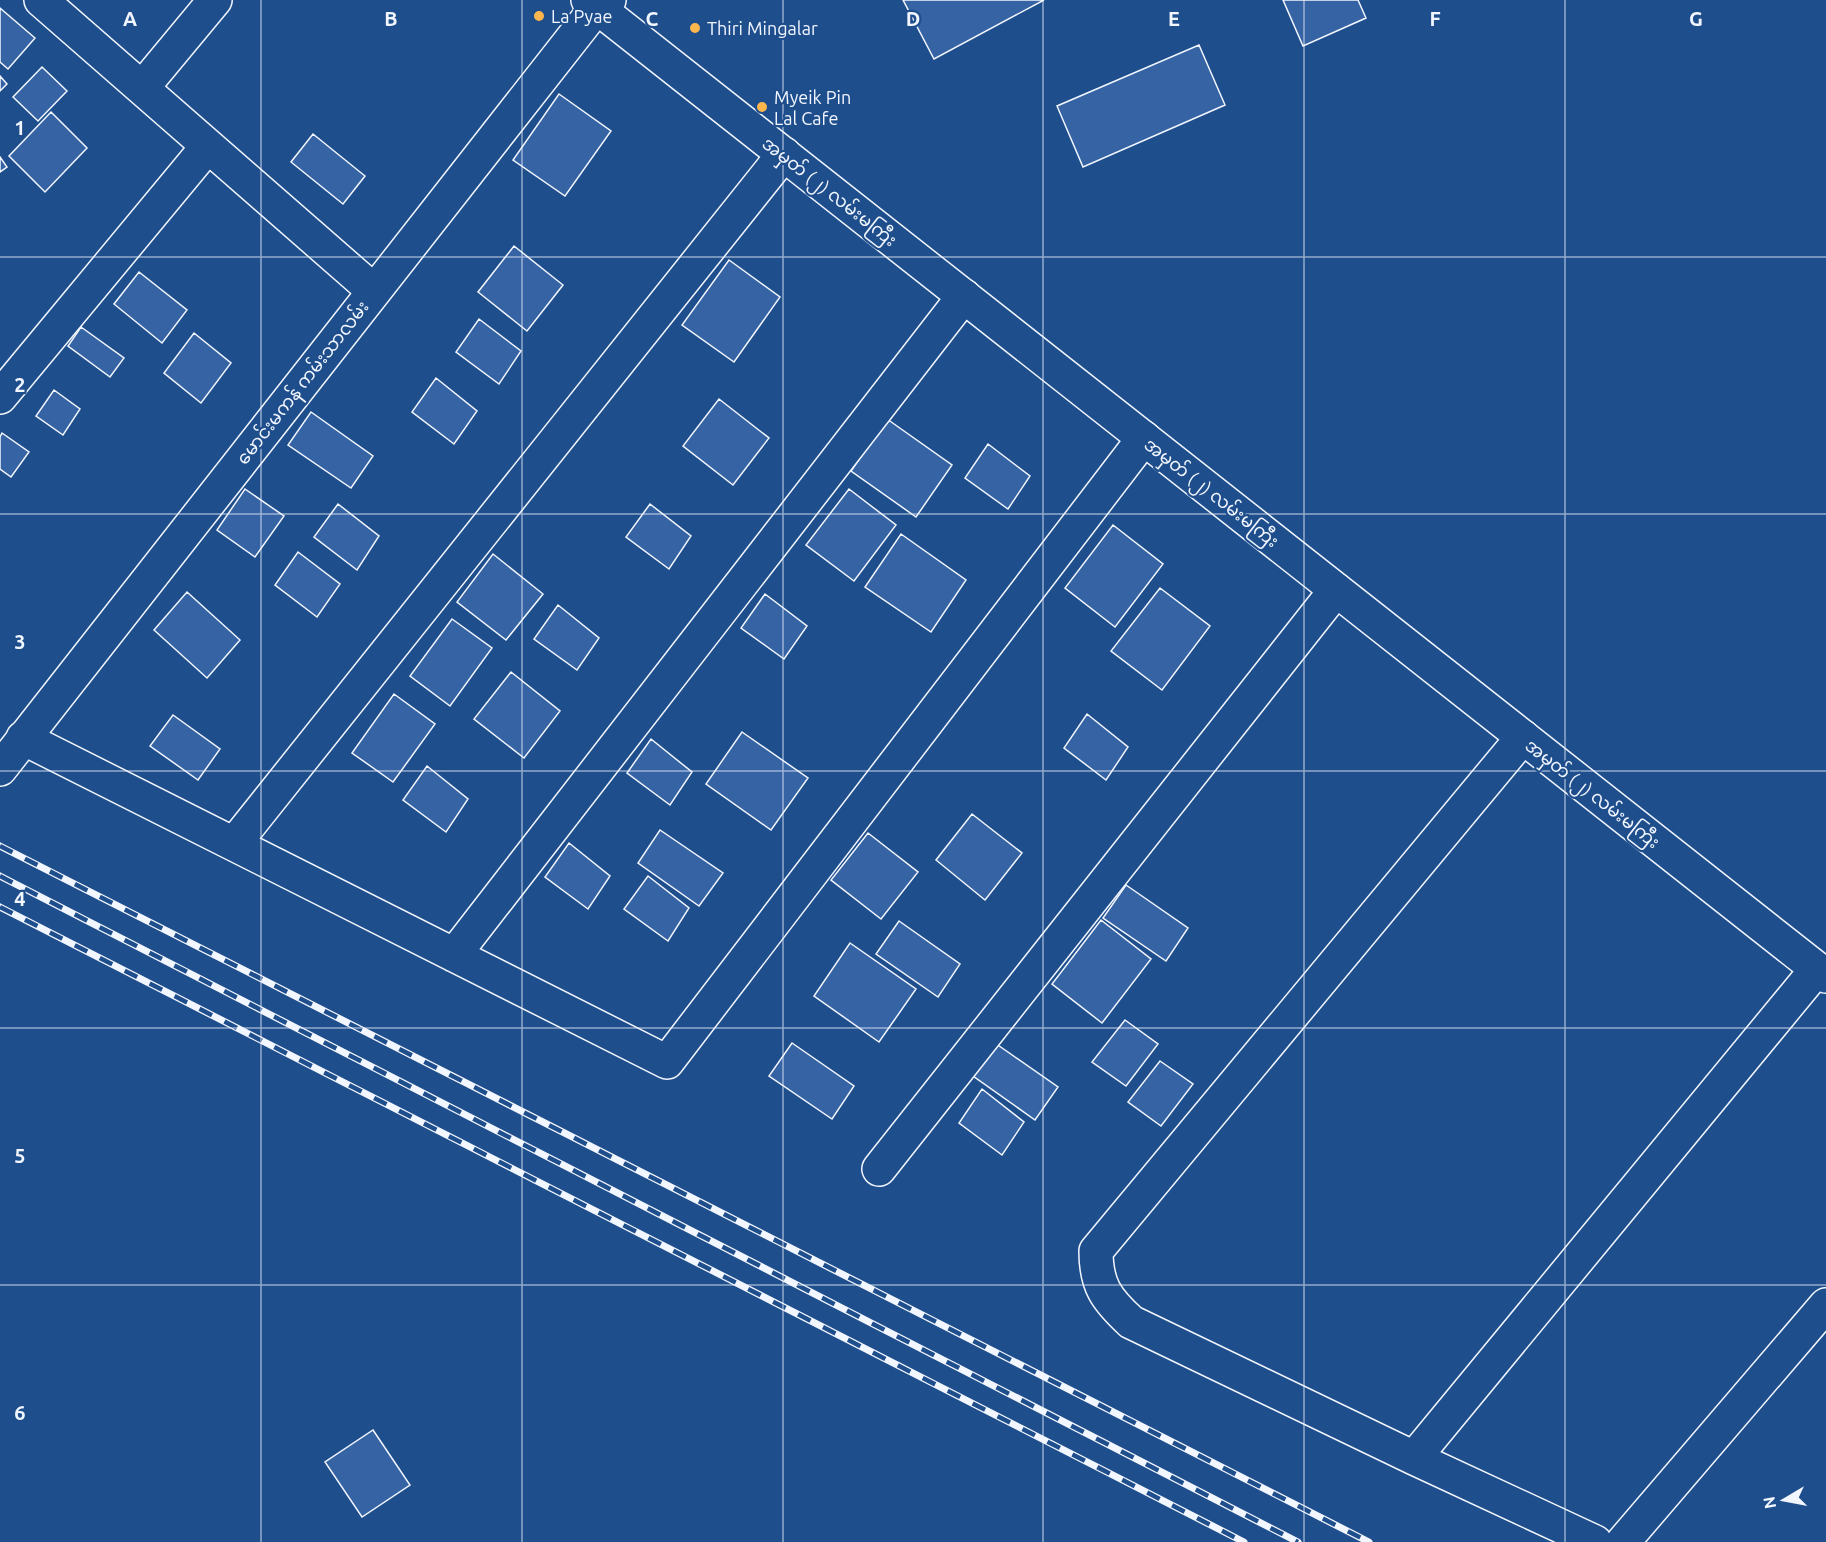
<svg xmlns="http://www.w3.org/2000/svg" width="1826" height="1542" font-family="Ubuntu,'Noto Sans Myanmar',sans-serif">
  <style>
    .building { fill: #3563a3; stroke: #f2f6ff; stroke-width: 1.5 }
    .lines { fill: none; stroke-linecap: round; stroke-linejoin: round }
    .minor-casing { stroke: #f2f6ff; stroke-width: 36 }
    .secondary-casing { stroke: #f2f6ff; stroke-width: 36 }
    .primary-casing { stroke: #f2f6ff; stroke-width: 36 }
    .minor { stroke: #1f4e8c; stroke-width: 33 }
    .secondary { stroke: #1f4e8c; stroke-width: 33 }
    .primary { stroke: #1f4e8c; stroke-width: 33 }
    .rail-casing { stroke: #f2f6ff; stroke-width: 7 }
    .rail { stroke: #1f4e8c; stroke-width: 4.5; stroke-dasharray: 14; stroke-linecap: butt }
    .grid { fill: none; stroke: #f2f6ff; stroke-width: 1.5; stroke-opacity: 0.55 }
    .poi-dot { fill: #ffb74d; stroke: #1f4e8c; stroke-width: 2 }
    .labels { text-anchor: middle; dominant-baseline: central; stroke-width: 4.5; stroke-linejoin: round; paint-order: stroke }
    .poi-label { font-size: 18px; fill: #f2f6ff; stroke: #1f4e8c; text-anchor: start }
    .street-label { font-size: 18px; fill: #f2f6ff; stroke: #1f4e8c }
    .grid-label { font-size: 20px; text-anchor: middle; font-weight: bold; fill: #f2f6ff; stroke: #1f4e8c; stroke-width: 4.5; stroke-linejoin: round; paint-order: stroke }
  </style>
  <rect width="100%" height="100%" fill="#1f4e8c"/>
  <path class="building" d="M903,0H1044L934,59Z
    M1283,0H1358L1366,18L1303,46Z
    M0,8L35,38L8,69L0,62Z
    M1199,45L1225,105L1083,167L1057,106Z
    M42,67L67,91L38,121L13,97Z
    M0,76L7,84L0,91Z
    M559,94L611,131L565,196L513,160Z
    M51,112L87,148L45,192L9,156Z
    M313,134L365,176L343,204L291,162Z
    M0,157L7,167L0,172Z
    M514,246L563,285L527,331L478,292Z
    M729,260L780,297L734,362L682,325Z
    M139,272L187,310L162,343L114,304Z
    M479,319L521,351L499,384L456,352Z
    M81,327L124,358L110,377L68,346Z
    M194,333L231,363L201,403L164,373Z
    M436,378L477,411L454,444L412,412Z
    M54,390L80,409L63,435L36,416Z
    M719,399L769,438L733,485L683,446Z
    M311,412L373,456L351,488L288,445Z
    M887,419L952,465L916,517L851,471Z
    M2,433L29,452L11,477L0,469V437Z
    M988,444L1030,476L1008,509L965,478Z
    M245,489L284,516L255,557L217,530Z
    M849,489L896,525L854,581L806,545Z
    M338,504L379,536L357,570L314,537Z
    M650,504L691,536L669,569L626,537Z
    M1113,525L1163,564L1115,627L1065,588Z
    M901,534L966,580L931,632L865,587Z
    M298,552L340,584L317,617L275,585Z
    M493,554L543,594L506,640L457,602Z
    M1160,588L1210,626L1162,690L1111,651Z
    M187,592L240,640L207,678L154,630Z
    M765,594L807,626L784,659L741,628Z
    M558,605L599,638L577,670L534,639Z
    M452,619L492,648L450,706L410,676Z
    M511,672L560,711L524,758L474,719Z
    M394,694L435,724L393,782L352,753Z
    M1087,714L1128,747L1106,780L1064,748Z
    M173,715L220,749L198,780L150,746Z
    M742,732L808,778L771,830L706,784Z
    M651,739L692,772L670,805L627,773Z
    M427,766L468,799L446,832L403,800Z
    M972,814L1022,853L985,900L936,860Z
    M660,830L723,873L699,906L638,863Z
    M868,833L918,872L881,919L831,880Z
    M569,843L610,876L588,909L545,877Z
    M648,876L689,908L668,941L624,909Z
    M1126,885L1188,928L1166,961L1103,918Z
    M1101,920L1151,959L1102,1023L1052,984Z
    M899,921L960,964L938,997L876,954Z
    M850,943L916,989L879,1042L814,996Z
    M1125,1020L1158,1044L1126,1086L1092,1062Z
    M792,1043L854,1086L832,1119L769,1076Z
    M995,1043L1058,1087L1035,1120L973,1076Z
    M1160,1061L1193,1084L1161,1126L1128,1102Z
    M982,1089L1024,1122L1002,1155L959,1123Z
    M373,1430L410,1485L362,1517L325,1462Z"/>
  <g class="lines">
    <g class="minor-casing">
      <path id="minor" d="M41,0L374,291
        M142,88L215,0
        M0,397L208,146
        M1523,737L1096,1251C1096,1285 1106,1299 1131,1322L1414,1458L1595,1542
        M23,738L667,1062L1144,438
        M234,844L784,154
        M454,955L964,296
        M879,1169L1336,590
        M1414,1458L1817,969
        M1623,1542L1826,1305"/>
    </g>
    <g class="secondary-casing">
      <path id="secondary" d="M0,769L597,7L609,0"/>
    </g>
    <g class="primary-casing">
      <path id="primary" d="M588,0L1826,976"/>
    </g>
    <use href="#minor" class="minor"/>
    <use href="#secondary" class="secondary"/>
    <use href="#primary" class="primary"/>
    <g class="rail-casing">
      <path id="rail" d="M0,846L1369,1542
        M0,876L1298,1542
        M0,907L1244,1542"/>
    </g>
    <use href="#rail" class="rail"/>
  </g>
  <path class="grid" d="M261,0V1542M522,0V1542M783,0V1542M1043,0V1542M1304,0V1542M1565,0V1542M0,257H1826M0,514H1826M0,771H1826M0,1028H1826M0,1285H1826"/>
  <g class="poi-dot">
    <circle cx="539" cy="16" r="6"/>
    <circle cx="695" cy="28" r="6"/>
    <circle cx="762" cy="107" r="6"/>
  </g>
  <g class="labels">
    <g class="poi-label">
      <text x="551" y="16">La Pyae</text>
      <text x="707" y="28">Thiri Mingalar</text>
      <text x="774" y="97">Myeik Pin<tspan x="774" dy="21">Lal Cafe</tspan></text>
    </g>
    <g class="street-label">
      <text transform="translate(830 191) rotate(38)">အမှတ် (၂) လမ်းမကြီး</text>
      <text transform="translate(302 382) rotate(-52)">မောင်းမကန် ကမ်းသာလမ်း</text>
      <text transform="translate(1212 492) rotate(38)">အမှတ် (၂) လမ်းမကြီး</text>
      <text transform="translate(1593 793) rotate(38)">အမှတ် (၂) လမ်းမကြီး</text>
    </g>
  </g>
  <g class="grid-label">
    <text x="130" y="26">A</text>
    <text x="391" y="26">B</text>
    <text x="652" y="26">C</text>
    <text x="913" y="26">D</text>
    <text x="1174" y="26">E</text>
    <text x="1435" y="26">F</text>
    <text x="1696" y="26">G</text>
    <text x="20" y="135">1</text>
    <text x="20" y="392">2</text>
    <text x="20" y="649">3</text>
    <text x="20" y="906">4</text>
    <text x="20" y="1163">5</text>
    <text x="20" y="1420">6</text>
  </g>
  <g transform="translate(1784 1500) rotate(260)" stroke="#1f4e8c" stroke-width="4.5" paint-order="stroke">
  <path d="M0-4.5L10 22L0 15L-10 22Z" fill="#f2f6ff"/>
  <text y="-9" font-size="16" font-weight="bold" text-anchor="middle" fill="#f2f6ff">N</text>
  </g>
</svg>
